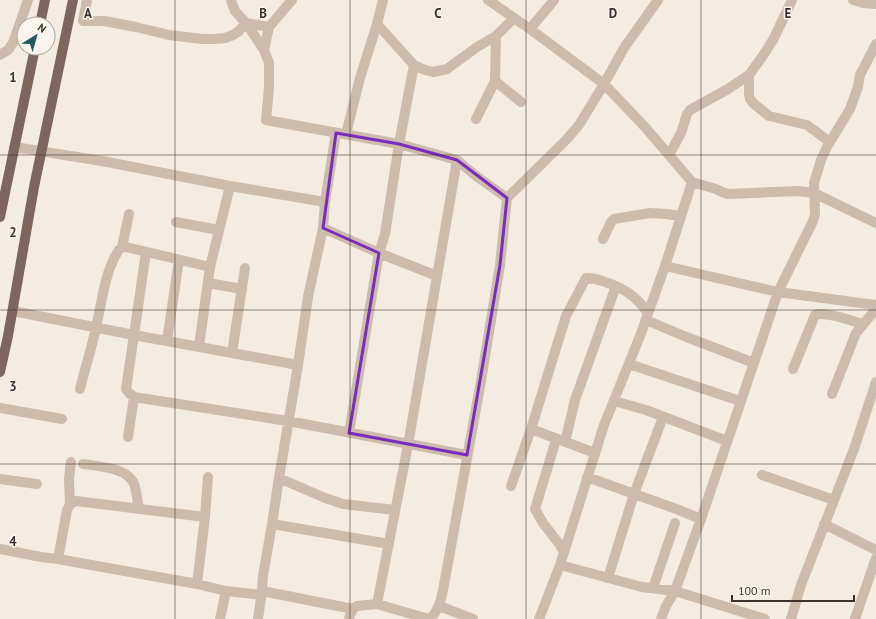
<svg xmlns="http://www.w3.org/2000/svg" width="876" height="619" font-family="'PT Sans',sans-serif">
  <style>
    .lines { fill: none; stroke-linecap: round; stroke-linejoin: round }
    .minor { stroke: #cdbbac; stroke-width: 10 }
    .major { stroke: #7d675c; stroke-width: 10 }
    .marked { fill: none; stroke: #7b2cbf; stroke-width: 3; stroke-linejoin: round }
    .grid { fill: none; stroke: #3b302b; stroke-width: 1; stroke-opacity: 0.55 }
    .grid-label { font-size: 13px; text-anchor: middle; font-weight: bold; fill: #3b302b; stroke: #fbf5ee; stroke-width: 3; stroke-linejoin: round; paint-order: stroke }
  </style>
  <rect width="100%" height="100%" fill="#f4ebe1"/>
  <g class="lines">
    <path class="minor" d="M87,0L83,21H104L136,27L169,35L202,39H214L225,38L233,35L239,31L246,23L269,27
      M231,0L235,11L246,23L264,50L269,63V88L266,120L399,144L457,160L408,445L377,604
      M488,0L530,29L604,84L645,127L692,182L665,266L778,292L876,305
      M853,0L863,3L876,4
      M530,29L554,0
      M264,50L269,27L292,0
      M0,55L8,50L13,43L28,0
      M414,65L425,70L433,72L447,69L477,47L496,36L514,18
      M749,75V94L750,99L753,103L769,116L807,125L830,142
      M495,81L521,102
      M476,119L495,81L496,36
      M346,134L360,78L377,24
      M14,147L102,161L230,186L325,202
      M669,155L681,133L687,114L690,110L728,89L749,75L762,57L773,40L792,0
      M692,182L716,189L722,192L728,194L799,191L814,193L876,223
      M507,198L566,140L579,125L604,84L624,48L658,0
      M176,222L219,230
      M323,228L379,253L437,276
      M603,239L611,222L614,219L650,213L666,214L681,216
      M122,247L129,214
      M208,283L242,289
      M13,311L134,335L146,252
      M646,320L684,336L754,363
      M167,341L179,260
      M199,346L210,267L230,186
      M232,353L245,268
      M629,364L740,401
      M298,365L134,335L126,389L129,393L134,397L288,421L467,455
      M793,369L815,315C825,311 852,321 863,324
      M80,389C85,368 92,348 96,327C102,303 104,275 117,253C119,249 121,247 126,247L210,267
      M832,394L856,333L876,309
      M614,401L646,410L727,441
      M0,408L62,419
      M531,429L595,453
      M349,433L379,253L385,234L399,144L414,65L377,24L383,0
      M128,437L134,397
      M556,440L535,509L543,523L560,545L564,552
      M565,442L575,400L616,286
      M83,464C98,466 128,468 134,484C137,491 137,501 139,509
      M762,475L834,500
      M587,477L679,510L701,519
      M279,478L325,498L343,504L395,510
      M0,479L37,484
      M511,486L531,429L566,316L586,278C593,278 598,279 605,282C624,288 636,296 648,313
      M70,504L69,479L71,462
      M205,517L208,477
      M272,524L389,544
      M824,524L876,550
      M0,549L41,557L58,559L197,584L226,591L262,595
      M58,559L67,510L70,504L76,501L205,517L197,584
      M560,565L642,587L675,591L765,619
      M608,578L634,494L663,417
      M653,588L675,523
      M262,591L353,609
      M439,606L473,619
      M220,619L226,591
      M258,619L262,591L263,576L272,524L279,478L298,365L308,297L323,228L325,202L336,133
      M349,619L350,615L353,609L357,606L377,604L429,619
      M430,619C440,609 441,599 444,585L481,381L500,265L507,198L476,176L457,160
      M539,619L560,565L604,425L640,336L665,266
      M661,619L666,606L675,591L701,519L778,292L813,221L815,214L814,183L821,160L827,147L850,109L858,87L860,75L876,44
      M791,619L801,585L854,449L876,382
      M855,619L876,558"/>
    <path class="major" d="M40,24L45,0
      M0,217L35,48
      M0,372L8,336L34,187L73,0"/>
  </g>
  <path class="marked" d="M336,133L399,144L457,160L507,198L500,265L467,455L349,433L379,253L323,228Z"/>
  <path class="grid" d="M175,0V619M350,0V619M526,0V619M701,0V619M0,155H876M0,310H876M0,464H876"/>
  <g class="grid-label">
    <text x="88" y="18">A</text>
    <text x="263" y="18">B</text>
    <text x="438" y="18">C</text>
    <text x="613" y="18">D</text>
    <text x="788" y="18">E</text>
    <text x="13" y="82">1</text>
    <text x="13" y="237">2</text>
    <text x="13" y="391">3</text>
    <text x="13" y="546">4</text>
  </g>
  <g transform="translate(36 36) rotate(37)"><circle r="19" fill="#fbf5ee" stroke="#aea6a0"/>
  <path d="M0-3L7 15L0 10L-7 15Z" fill="#1f5a5e"/>
  <text y="-6" font-size="11" font-weight="bold" text-anchor="middle" fill="#3b302b">N</text>
  </g>
  <path d="M732 595v6h122v-6" fill="none" stroke="#3b302b" stroke-width="2"/>
  <text x="738" y="595" font-size="12" fill="#3b302b" stroke="#fbf5ee" stroke-width="3" paint-order="stroke">100 m</text>
</svg>
